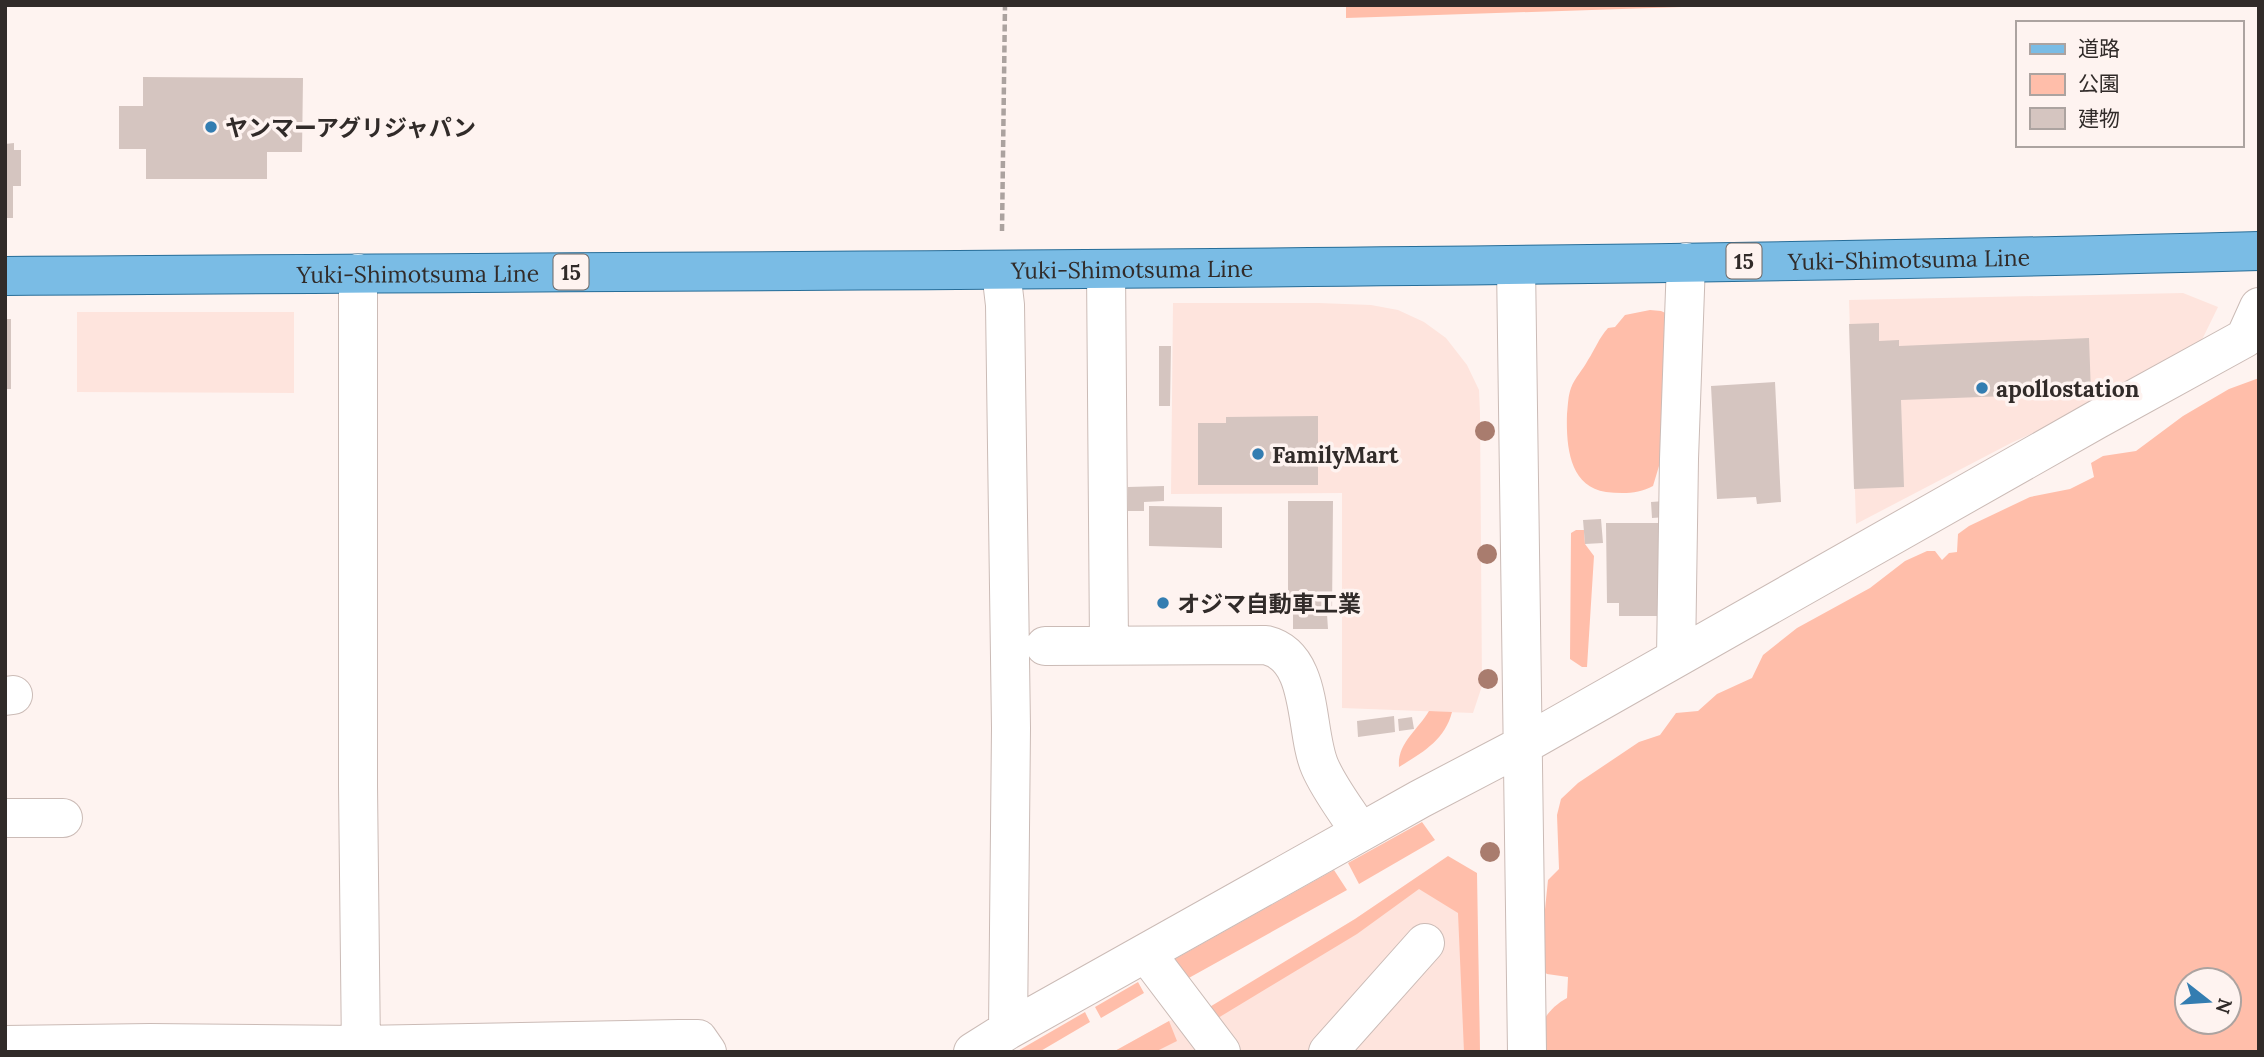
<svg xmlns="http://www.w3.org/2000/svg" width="2264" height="1057" font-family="Lora,'Noto Sans JP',serif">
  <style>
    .built { fill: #fee4dd }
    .green { fill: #ffbeaa; fill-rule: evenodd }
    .building { fill: #d5c5c0 }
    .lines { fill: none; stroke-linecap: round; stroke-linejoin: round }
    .minor-casing { stroke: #cbbbb6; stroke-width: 40 }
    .major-casing { stroke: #276d98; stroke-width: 40 }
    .path { stroke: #aba29f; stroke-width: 4.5; stroke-dasharray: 7 3.5; stroke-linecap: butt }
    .minor { stroke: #fff; stroke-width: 38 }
    .major { stroke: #7abce5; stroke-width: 38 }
    .tree { fill: #a97c6e }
    .poi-dot { fill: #337db1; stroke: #fef3f0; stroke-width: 2.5 }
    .labels { text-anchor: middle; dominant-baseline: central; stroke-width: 7; stroke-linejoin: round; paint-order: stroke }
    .shield { fill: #fef3f0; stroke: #6e6765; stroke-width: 2 }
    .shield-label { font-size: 21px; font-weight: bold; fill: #312b29 }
    .poi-label { font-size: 23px; font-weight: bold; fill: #312b29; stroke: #fef3f0; text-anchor: start }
    .street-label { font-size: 23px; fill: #312b29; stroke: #fef3f0 }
  </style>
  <rect width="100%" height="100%" fill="#fef3f0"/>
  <path class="built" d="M2183,293L2218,307L2196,352L2100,402L2011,443L1856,524L1849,300Z
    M1173,303H1319L1371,305L1398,310L1424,322L1446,338L1467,365L1479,390L1480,413L1482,686L1473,713L1342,708V493L1171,494Z
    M77,312H294V393L77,392Z
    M1420,875L1477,909L1480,1052H1113L1169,1021L1208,1008L1223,1000L1355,919Z"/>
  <path class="green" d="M1346,5H1742L1346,18Z
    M1650,310L1661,311L1670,315L1668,452L1659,466L1653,486C1639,494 1622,494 1606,492C1569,487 1566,445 1567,414C1568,405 1568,396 1571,388C1575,377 1583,370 1588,360C1595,349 1599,338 1608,328L1615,327L1625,315Z
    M2259,378V1052H1541C1534,1028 1547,1009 1567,998L1568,977L1547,974L1539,968L1548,880L1559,869L1557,815L1561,799L1578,783L1639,742L1660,735L1676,713L1698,711L1717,694L1752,678L1763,655L1797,628L1870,588L1905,561L1927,551H1935L1942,560L1949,553L1957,552L1958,534L1969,526L2030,497L2070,489L2094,477L2091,463L2103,456L2136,451L2183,416L2229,389ZM2187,980H2229V1022H2187Z
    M1576,530H1584L1585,544L1594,556L1587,667H1582L1570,659L1571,533Z
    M1429,711L1452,712C1445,740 1422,753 1399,767C1397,743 1418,730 1429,711Z
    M1422,822L1435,840L1359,884L1348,863Z
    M1448,856L1477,873L1480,1052H1464L1458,913L1419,889L1357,934L1213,1021L1208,1008L1355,919Z
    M1334,870L1347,890L1187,979L1175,959Z
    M1138,982L1144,993L1101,1018L1095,1007Z
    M1085,1012L1090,1022L1039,1052H1016Z
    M1169,1021L1177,1041L1155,1052H1113Z"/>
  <path class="building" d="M143,77L303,78L302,152H267V179H146V149H119V106H143Z
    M14,143V150H21V186H13V218H5V144Z
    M5,319H11V389H5Z
    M1879,323V341L1899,340V346L2089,338L2091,393L1901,400L1904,487L1854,489L1849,324Z
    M1159,346H1171L1170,406H1159Z
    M1775,382L1781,502L1757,504L1756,497L1717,499L1711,386Z
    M1318,416V485H1198V423H1226V417Z
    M1164,486V501L1144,502V511H1128V487Z
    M1288,501H1333L1332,614H1327L1328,629H1293V613H1288Z
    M1665,501L1666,517L1652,518L1651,502Z
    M1149,506L1222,507V548L1149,546Z
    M1601,519L1603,543L1585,544L1583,520Z
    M1606,523H1659L1660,616H1619V603H1607Z
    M1394,716L1395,732L1358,737L1357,721Z
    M1412,717L1414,729L1399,731L1398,719Z"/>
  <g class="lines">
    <g class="minor-casing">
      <path id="minor" d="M1516,265L1527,1052
        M1106,269L1109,645
        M1001,271L1005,305L1011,728L1008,1030
        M358,273V786L361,1052
        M1045,646L1266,645C1315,657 1304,731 1320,767C1330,790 1347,811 1360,832
        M1676,658L1679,459L1686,262
        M5,696L13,695
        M5,818H63
        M1146,953L1221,1052
        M5,1045L150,1043L360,1045L679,1039H698L707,1052
        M973,1052L1008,1030L1420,799L1523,745L2096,420L2245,338L2259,307
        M1328,1052L1425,943"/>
    </g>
    <g class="major-casing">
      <g id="major">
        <path id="s1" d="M5,276C756,270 1508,271 2259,251"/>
      </g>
    </g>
    <path class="path" d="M1002,231L1005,5"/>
    <use href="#minor" class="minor"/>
    <use href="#major" class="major"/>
  </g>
  <g class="tree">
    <circle cx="1485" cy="431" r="10"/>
    <circle cx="1487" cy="554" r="10"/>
    <circle cx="1488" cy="679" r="10"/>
    <circle cx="1490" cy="852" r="10"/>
  </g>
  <g class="poi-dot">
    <circle cx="211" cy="127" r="7"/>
    <circle cx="1982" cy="388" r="7"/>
    <circle cx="1258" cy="454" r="7"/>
    <circle cx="1163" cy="603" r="7"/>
  </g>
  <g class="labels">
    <g class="shield">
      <rect x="1726.5" y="243.5" width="35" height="35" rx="5"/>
      <rect x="553.5" y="254.5" width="35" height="35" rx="5"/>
    </g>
    <g class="shield-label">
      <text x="1744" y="261">15</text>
      <text x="571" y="272">15</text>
    </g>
    <g class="poi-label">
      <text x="225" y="127">ヤンマーアグリジャパン</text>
      <text x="1996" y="388">apollostation</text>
      <text x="1272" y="454">FamilyMart</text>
      <text x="1177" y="603">オジマ自動車工業</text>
    </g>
    <g class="street-label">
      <text stroke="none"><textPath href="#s1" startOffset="1904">Yuki-Shimotsuma Line</textPath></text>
      <text stroke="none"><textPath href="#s1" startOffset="1127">Yuki-Shimotsuma Line</textPath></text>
      <text stroke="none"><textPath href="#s1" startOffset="413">Yuki-Shimotsuma Line</textPath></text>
    </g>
  </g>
  <rect width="2264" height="1057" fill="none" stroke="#312b29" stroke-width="14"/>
  <rect x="2016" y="21" width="228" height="126" fill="#fef3f0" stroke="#aca3a0" stroke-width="2"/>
  <rect x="2030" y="44" width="35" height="10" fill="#7abce5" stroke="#aca3a0" stroke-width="2"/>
  <text x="2078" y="56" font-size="21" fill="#312b29">道路</text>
  <rect x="2030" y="74" width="35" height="21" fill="#ffbeaa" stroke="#aca3a0" stroke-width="2"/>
  <text x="2078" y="91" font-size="21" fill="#312b29">公園</text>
  <rect x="2030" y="108" width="35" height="21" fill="#d5c5c0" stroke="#aca3a0" stroke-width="2"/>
  <text x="2078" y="126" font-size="21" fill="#312b29">建物</text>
  <g transform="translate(2208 1001) rotate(107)"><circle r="33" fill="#fef3f0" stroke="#aca3a0" stroke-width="2"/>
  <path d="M0-5L12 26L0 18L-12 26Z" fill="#337db1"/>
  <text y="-10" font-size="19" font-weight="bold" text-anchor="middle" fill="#312b29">N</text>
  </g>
</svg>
